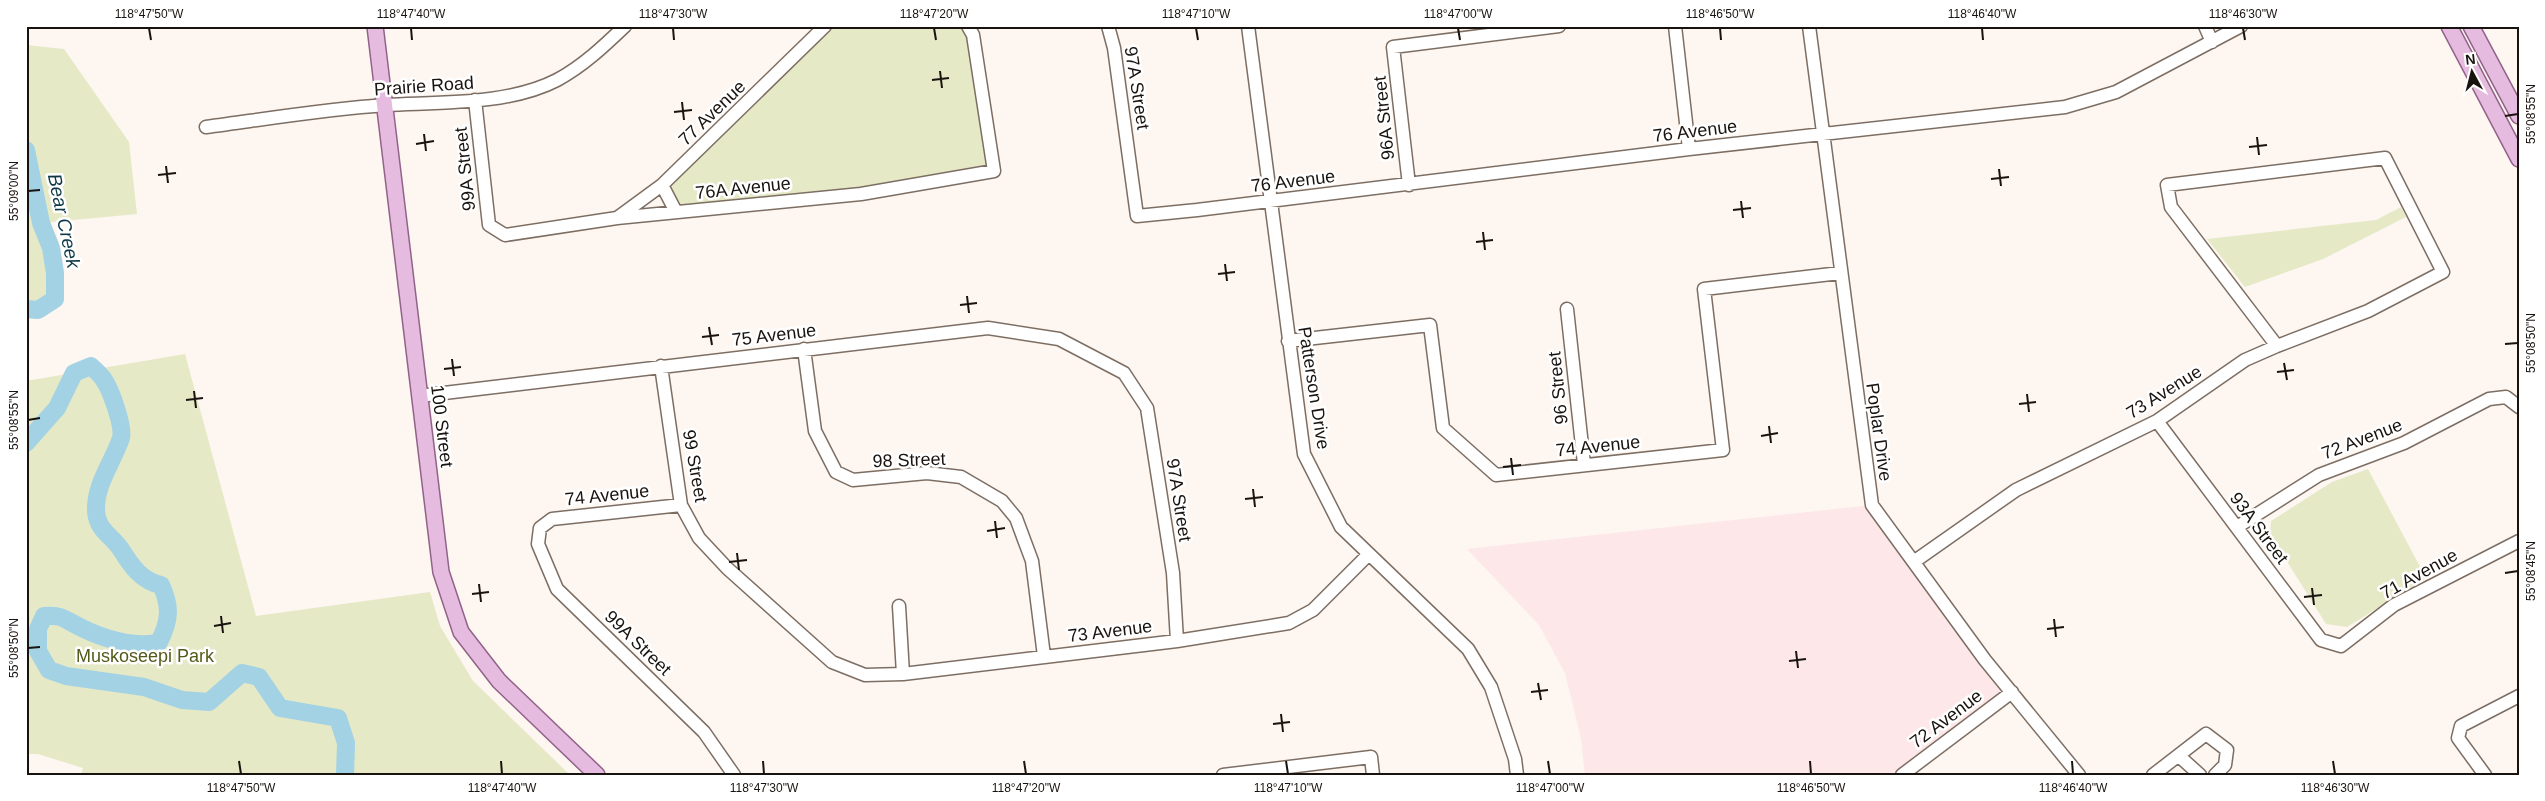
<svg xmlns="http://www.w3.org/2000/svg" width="2545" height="801" font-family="Arial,sans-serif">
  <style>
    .education { fill: #fde7e8 }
    .green { fill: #e5e9c6 }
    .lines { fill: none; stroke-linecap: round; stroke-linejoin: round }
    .river { stroke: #a3d2e5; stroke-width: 18 }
    .minor-casing { stroke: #7d6e63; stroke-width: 15 }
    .major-casing { stroke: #926288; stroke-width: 18 }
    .minor { stroke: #fff; stroke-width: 12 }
    .major { stroke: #e5bbdf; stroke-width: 15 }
    .ticks { fill: none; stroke: #19130f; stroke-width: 2 }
    .labels { text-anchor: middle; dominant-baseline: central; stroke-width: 5; stroke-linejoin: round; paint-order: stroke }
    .street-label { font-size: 18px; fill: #19130f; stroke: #fff }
    .park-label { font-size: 18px; fill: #555a1a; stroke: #fff }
    .water-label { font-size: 19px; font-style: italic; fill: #0e3846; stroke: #fff }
    .neatline { fill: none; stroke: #19130f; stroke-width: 2 }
    .ticks-label { font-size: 12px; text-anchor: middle; fill: #19130f }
  </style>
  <rect width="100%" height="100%" fill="#fdf6f1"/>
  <path class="education" d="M1872,505L2012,692L1902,775H1585L1581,738L1565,673L1539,625L1467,549Z"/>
  <path class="green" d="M825,26H968L994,171L676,212L662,185Z
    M26,45L64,49L129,142L137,214L42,223C51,251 55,269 55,299L38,310L26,309Z
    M2401,207L2406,217L2323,259L2245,287L2207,239L2376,220Z
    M185,354L256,616L430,592L440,626L473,681L570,775H81L83,768L38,754H26V381Z
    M2368,469L2426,578L2347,627L2326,624L2270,534L2271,521L2332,482Z"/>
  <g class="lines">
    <path class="river" d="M26,150L41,223L51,248L55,273V299L38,310L26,309
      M26,443L57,408L74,373L91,366C95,370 101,375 104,380C111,390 124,427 121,438C113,462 95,484 96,511C97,531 113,536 122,551C132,567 142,581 161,585C171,606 170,621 159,642C136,649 101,638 80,627C63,619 64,615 44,616L38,629V651L49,670L66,676L144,687L182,700L209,702L242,673L259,677L280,708L338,718L346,743L345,775"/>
    <g class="minor-casing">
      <path id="minor" d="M1108,26L1114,48L1137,216L1197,210L1689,149L2065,107L2116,92L2241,26
        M1248,26L1304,454L1341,527L1468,649L1491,687L1515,759L1517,775
        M1675,26L1689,149
        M1809,26L1872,505L1985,660L2079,775
        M2205,26L2212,42
        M475,100L489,225L505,235L617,218L861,194L994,171L973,35L968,26
        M206,127C266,119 326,109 386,105C440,102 509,105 557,80C583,66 604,46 625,26
        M662,185L676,212
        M1409,185L1393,47L1559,26
        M617,218L662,185L825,26
        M1567,309L1584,464
        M1288,341L1430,325L1443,428L1496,475L1723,450L1704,289L1840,273
        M804,349L815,431L836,472L853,480L927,473L961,477L1002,501L1016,518L1032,561L1044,656
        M661,366L681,505L699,538L727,568L832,662L865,675L903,674L1177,641L1289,623L1313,610L1369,554
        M419,396L988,328L1059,339L1124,373L1147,408L1173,573L1177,641
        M2157,421L2321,640L2341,646L2394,605L2519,541
        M681,505L552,519L540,528L538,544L557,589L704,732L734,775
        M2237,527L2319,475L2404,443L2489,399L2506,397L2519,407
        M1915,561L2016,490L2157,421L2245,360L2277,346L2368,311L2443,272L2385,158L2167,185L2171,207L2277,346
        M899,606L903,674
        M2179,756L2200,775
        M1223,775L1371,757L1373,775
        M1902,775L2012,692
        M2153,775L2206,734L2227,750L2225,765L2215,775
        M2485,775L2458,738L2461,726L2519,696"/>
    </g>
    <g class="major-casing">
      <path id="major" d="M375,26L441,572L461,632L499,681L597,775
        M2449,26L2519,159
        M2471,26L2519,116"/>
    </g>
    <use href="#minor" class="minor"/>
    <use href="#major" class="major"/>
  </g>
  <path class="ticks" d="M149,28L151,40M411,28L412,40M673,28L674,40M934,28L936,40M1196,28L1198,40M1458,28L1460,40M1720,28L1721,40M1982,28L1983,40M2243,28L2245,40M940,71L942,88M932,80L949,78M682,102L684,120M674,112L692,110M2505,116L2518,114M424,134L426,151M2257,137L2259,155M416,144L434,141M2249,147L2267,145M166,166L168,183M1999,169L2001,186M158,175L176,173M1991,179L2009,177M28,191L40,190M1741,201L1743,218M1733,210L1751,208M1483,232L1485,250M1476,242L1493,240M1225,264L1227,281M1218,274L1235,272M967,296L969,313M960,305L977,303M709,327L712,345M702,337L719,335M2505,344L2518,343M452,359L454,376M2284,363L2287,380M444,369L461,367M2277,372L2294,370M194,391L196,408M2027,394L2029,412M186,400L203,398M2019,404L2036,402M28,420L40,418M1769,426L1771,443M1761,436L1778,433M1511,458L1513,475M1503,467L1521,465M1253,489L1255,507M1245,499L1263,497M995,521L997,538M987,531L1005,528M737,553L739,570M729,562L747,560M2505,573L2518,571M479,584L481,602M2312,588L2314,605M472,594L489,592M2304,597L2322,595M221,616L223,633M2054,619L2056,637M214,626L231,623M2047,629L2064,627M28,648L40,647M1796,651L1798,668M1789,661L1806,659M1538,683L1541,700M1531,692L1548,690M1281,714L1283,732M1273,724L1290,722M239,761L241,774M501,761L502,774M763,761L764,774M1024,761L1026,774M1286,761L1288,774M1548,761L1550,774M1810,761L1811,774M2072,761L2073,774M2333,761L2335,774"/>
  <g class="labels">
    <g class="street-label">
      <text transform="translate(424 86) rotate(-4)">Prairie Road</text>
      <text transform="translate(1137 88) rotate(81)">97A Street</text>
      <text transform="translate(712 113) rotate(-44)">77 Avenue</text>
      <text transform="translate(1384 118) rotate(-96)">96A Street</text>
      <text transform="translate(1695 131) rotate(-7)">76 Avenue</text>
      <text transform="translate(465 169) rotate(-96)">99A Street</text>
      <text transform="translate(1293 181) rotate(-7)">76 Avenue</text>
      <text transform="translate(743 188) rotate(-6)">76A Avenue</text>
      <text transform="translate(774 335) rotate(-7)">75 Avenue</text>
      <text transform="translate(1314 388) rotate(81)">Patterson Drive</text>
      <text transform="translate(1558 388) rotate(-96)">96 Street</text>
      <text transform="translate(2164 392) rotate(-32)">73 Avenue</text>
      <text transform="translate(442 426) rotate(83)">100 Street</text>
      <text transform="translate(1879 432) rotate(82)">Poplar Drive</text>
      <text transform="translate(2362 439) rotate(-21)">72 Avenue</text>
      <text transform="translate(1598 446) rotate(-6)">74 Avenue</text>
      <text transform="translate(909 460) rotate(-2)">98 Street</text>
      <text transform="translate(695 466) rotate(80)">99 Street</text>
      <text transform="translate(607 495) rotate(-6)">74 Avenue</text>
      <text transform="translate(1179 500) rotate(81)">97A Street</text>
      <text transform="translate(2259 528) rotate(53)">93A Street</text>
      <text transform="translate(2419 574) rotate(-29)">71 Avenue</text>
      <text transform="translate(1110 631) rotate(-7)">73 Avenue</text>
      <text transform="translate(638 643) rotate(44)">99A Street</text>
      <text transform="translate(1946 719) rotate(-37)">72 Avenue</text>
    </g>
    <g class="park-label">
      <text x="145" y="656">Muskoseepi Park</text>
    </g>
    <g class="water-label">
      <text transform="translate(64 221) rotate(78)">Bear Creek</text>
    </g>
  </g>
  <rect width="2545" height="801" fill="none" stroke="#ffffff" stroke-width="55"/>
  <g transform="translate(2472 72) rotate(353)" stroke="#ffffff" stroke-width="4" paint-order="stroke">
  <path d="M0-4L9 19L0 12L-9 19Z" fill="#19130f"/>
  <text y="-8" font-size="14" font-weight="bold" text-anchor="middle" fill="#19130f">N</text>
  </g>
  <rect x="28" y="28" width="2490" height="746" class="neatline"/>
  <g class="ticks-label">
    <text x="149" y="18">118°47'50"W</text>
    <text x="411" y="18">118°47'40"W</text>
    <text x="673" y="18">118°47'30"W</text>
    <text x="934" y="18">118°47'20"W</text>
    <text x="1196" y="18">118°47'10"W</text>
    <text x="1458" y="18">118°47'00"W</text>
    <text x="1720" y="18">118°46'50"W</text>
    <text x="1982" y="18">118°46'40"W</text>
    <text x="2243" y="18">118°46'30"W</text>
    <text transform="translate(2531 114) rotate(-90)" y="4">55°08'55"N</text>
    <text transform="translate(14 191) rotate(-90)" y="4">55°09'00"N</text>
    <text transform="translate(2531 343) rotate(-90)" y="4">55°08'50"N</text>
    <text transform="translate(14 420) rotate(-90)" y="4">55°08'55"N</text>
    <text transform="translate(2531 571) rotate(-90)" y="4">55°08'45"N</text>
    <text transform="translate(14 648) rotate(-90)" y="4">55°08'50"N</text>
    <text x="241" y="792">118°47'50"W</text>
    <text x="502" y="792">118°47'40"W</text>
    <text x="764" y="792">118°47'30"W</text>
    <text x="1026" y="792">118°47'20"W</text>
    <text x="1288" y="792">118°47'10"W</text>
    <text x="1550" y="792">118°47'00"W</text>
    <text x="1811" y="792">118°46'50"W</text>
    <text x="2073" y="792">118°46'40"W</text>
    <text x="2335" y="792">118°46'30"W</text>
  </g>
</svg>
